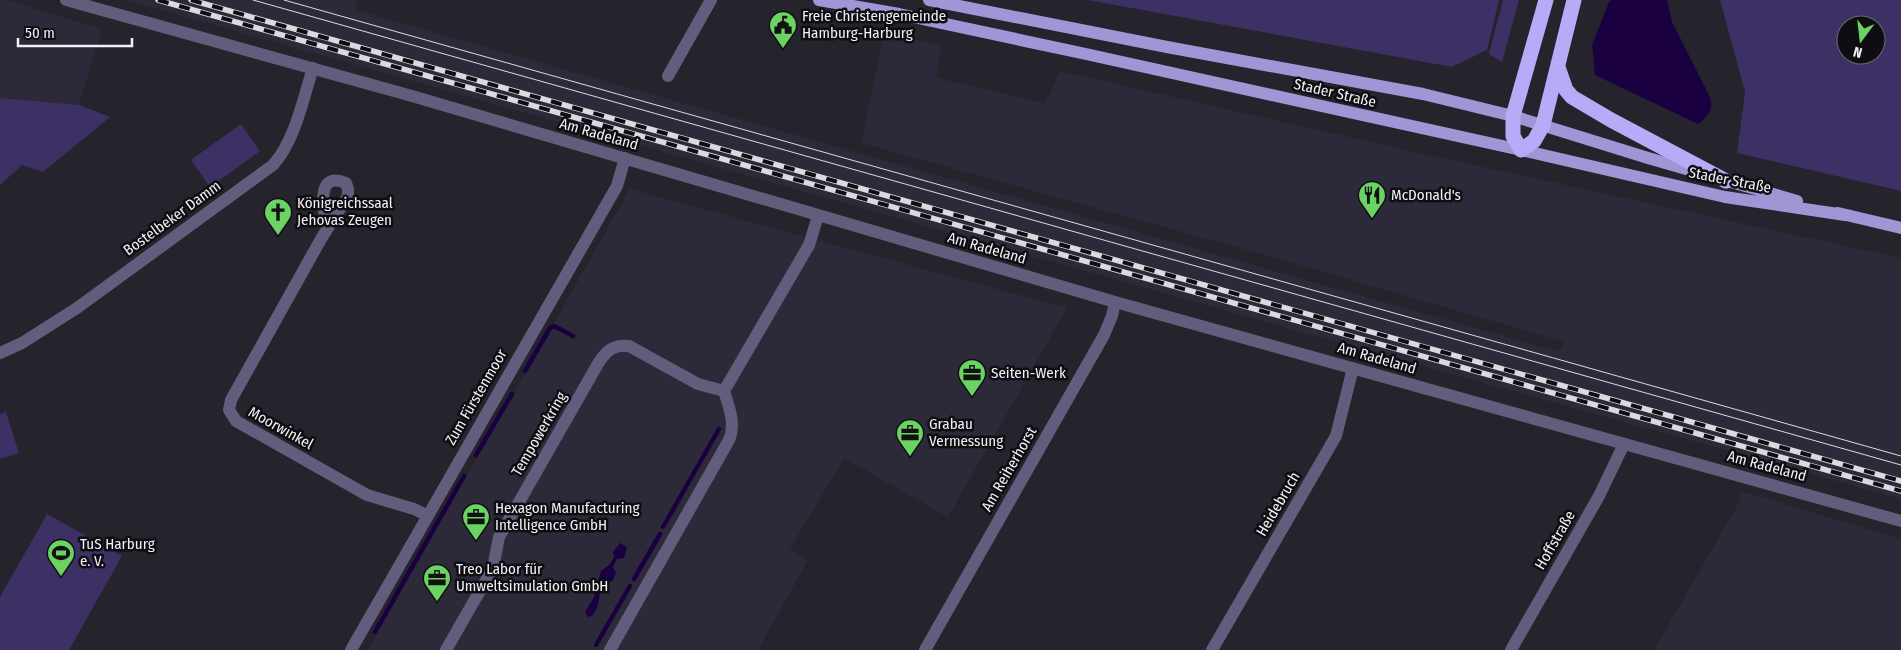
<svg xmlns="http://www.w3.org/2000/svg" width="1901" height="650" font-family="'Fira Sans Condensed',sans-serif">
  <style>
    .built { fill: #2c2a39 }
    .green { fill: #3d3065; fill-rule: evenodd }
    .water { fill: #1a0040 }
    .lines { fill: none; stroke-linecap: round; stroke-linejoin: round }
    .stream { stroke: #1a0040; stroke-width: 4.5 }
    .minor { stroke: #625d7c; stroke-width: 12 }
    .major { stroke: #a095d5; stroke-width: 12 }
    .highway { stroke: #b9aaf8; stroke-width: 15 }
    .tram { stroke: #dbdae0; stroke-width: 1 }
    .rail-casing { stroke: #dbdae0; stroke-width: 5.5 }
    .rail { stroke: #0e0d11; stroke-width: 4; stroke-dasharray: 11; stroke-linecap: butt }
    .labels { text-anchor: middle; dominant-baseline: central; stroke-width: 5; stroke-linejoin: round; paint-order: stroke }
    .poi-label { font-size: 15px; fill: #f1f0f6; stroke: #0e0d11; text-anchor: start }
    .street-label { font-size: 15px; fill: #f1f0f6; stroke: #0e0d11 }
  </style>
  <rect width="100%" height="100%" fill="#25232c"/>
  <path class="built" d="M0,0H6L102,29L79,105L0,98Z
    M126,0H357L355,10L1560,352L1565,342L1262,254L861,143L884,34L942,45L936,78L1045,103L1060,71L1428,155L1901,258V499L1347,345Z
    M630,189L1067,308L948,517L844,458L790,549L808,560L758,650H368Z
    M1741,491L1901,539V650H1654L1741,499Z"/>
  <path class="green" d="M1088,0H1499L1487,50L1452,67Z
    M1503,0H1519L1502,62L1489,54Z
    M1720,0H1901V191L1737,153L1745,92ZM1846,25H1876V55H1846Z
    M0,98L79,105L110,117L43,172L22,165L0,185Z
    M241,124L260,151L210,187L191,160Z
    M6,412L19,453L0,459V414Z
    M47,514L122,556L69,650H0V597Z"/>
  <path class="water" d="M1611,0H1667L1672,22L1710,97C1714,110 1708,117 1698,124L1595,75L1592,45L1609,2Z
    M620,543L627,547L624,558L617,559L613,567L616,573L613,580L601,589L597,608L592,616L588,617L585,612L594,597L601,571L609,565L614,557L613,552Z"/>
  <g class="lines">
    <path class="stream" d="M525,371L550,328L554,326L573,336
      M476,455L512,394
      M663,527L719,429
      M634,579L660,534
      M375,632L464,476
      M596,645L630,586"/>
    <path class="minor" d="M66,0L412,96L1115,302L1901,521
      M668,76L711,0
      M327,228C324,213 314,170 346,183L348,189V196L321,239L231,400L229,410L236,421L367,495L414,509L428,516
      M0,353L22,343L77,308L273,165C295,141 303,99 313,68
      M351,650L617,186L625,158
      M446,650L493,568L499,537L599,362C607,350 615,344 629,346L698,384L724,391
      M610,650L729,440C736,424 729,407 724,391L809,245L818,216
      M925,650L1104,335L1112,316L1115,302
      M1212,650L1336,436L1353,368
      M1511,650L1599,496L1624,444"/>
    <path class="major" d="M819,0L899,14L1086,54L1521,150L1725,197L1845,215
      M929,0L1167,47L1423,94L1513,116L1648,158L1797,201
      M1838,213L1901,228"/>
    <path class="highway" d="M1546,0L1513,116V136L1521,150L1534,141L1543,125L1574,0
      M1558,67L1566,90L1572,97L1611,120L1726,181"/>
    <path class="tram" d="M253,0L1901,465
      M284,0L1901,456"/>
    <g class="rail-casing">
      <path id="rail" d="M158,0L1901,491
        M191,0L1901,481"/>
    </g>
    <use href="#rail" class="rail"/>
  </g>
  <defs>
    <g id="civic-pin" transform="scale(1.4375)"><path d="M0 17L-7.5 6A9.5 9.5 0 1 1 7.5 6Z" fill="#6bd363" stroke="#0e0d11"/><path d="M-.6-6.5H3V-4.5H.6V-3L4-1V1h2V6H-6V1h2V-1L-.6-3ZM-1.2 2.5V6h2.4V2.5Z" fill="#111"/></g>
    <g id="restaurant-pin" transform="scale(1.4375)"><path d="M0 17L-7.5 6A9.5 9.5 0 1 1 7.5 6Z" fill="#6bd363" stroke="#0e0d11"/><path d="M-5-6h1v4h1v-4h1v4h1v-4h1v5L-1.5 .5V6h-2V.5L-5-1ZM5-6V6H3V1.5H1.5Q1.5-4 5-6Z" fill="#111"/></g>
    <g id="church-pin" transform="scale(1.4375)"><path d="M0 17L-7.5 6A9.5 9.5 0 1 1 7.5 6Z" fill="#6bd363" stroke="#0e0d11"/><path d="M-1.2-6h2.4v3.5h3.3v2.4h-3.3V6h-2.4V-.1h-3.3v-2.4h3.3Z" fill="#111"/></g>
    <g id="office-pin" transform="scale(1.4375)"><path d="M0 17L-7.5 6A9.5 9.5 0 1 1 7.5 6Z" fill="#6bd363" stroke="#0e0d11"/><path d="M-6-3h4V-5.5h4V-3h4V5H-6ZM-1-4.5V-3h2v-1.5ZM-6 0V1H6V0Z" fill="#111"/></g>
    <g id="stadium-pin" transform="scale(1.4375)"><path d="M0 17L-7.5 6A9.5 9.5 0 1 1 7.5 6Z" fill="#6bd363" stroke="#0e0d11"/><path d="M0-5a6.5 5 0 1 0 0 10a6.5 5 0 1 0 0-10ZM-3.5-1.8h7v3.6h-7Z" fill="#111"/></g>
  </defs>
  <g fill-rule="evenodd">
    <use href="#civic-pin" x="783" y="25"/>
    <use href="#restaurant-pin" x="1372" y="195"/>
    <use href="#church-pin" x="278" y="212"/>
    <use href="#office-pin" x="972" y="373"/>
    <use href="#office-pin" x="910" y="433"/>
    <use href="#office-pin" x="476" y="517"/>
    <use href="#stadium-pin" x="61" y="553"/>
    <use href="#office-pin" x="437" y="578"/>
  </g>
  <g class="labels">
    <g class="poi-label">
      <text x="802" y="16">Freie Christengemeinde<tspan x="802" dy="17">Hamburg-Harburg</tspan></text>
      <text x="1391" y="195">McDonald's</text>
      <text x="297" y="203">Königreichssaal<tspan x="297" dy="17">Jehovas Zeugen</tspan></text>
      <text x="991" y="373">Seiten-Werk</text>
      <text x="929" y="424">Grabau<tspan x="929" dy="17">Vermessung</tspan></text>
      <text x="495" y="508">Hexagon Manufacturing<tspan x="495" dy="17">Intelligence GmbH</tspan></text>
      <text x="80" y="544">TuS Harburg<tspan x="80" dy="17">e. V.</tspan></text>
      <text x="456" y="569">Treo Labor für<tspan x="456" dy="17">Umweltsimulation GmbH</tspan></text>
    </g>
    <g class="street-label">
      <text transform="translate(1335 93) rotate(13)">Stader Straße</text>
      <text transform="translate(599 134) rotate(16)">Am Radeland</text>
      <text transform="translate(1730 180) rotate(11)">Stader Straße</text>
      <text transform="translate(172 218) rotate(-36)">Bostelbeker Damm</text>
      <text transform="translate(987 248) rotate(16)">Am Radeland</text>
      <text transform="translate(1377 358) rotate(16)">Am Radeland</text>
      <text transform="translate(476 397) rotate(-60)">Zum Fürstenmoor</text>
      <text transform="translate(281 428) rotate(29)">Moorwinkel</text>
      <text transform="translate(539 434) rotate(-60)">Tempowerkring</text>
      <text transform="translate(1767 466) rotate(15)">Am Radeland</text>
      <text transform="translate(1009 469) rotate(-60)">Am Reiherhorst</text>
      <text transform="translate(1278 504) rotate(-60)">Heidebruch</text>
      <text transform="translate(1555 540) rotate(-60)">Hoffstraße</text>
    </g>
  </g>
  <g transform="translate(1861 40) rotate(195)"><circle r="24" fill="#0e0d11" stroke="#69686d"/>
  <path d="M0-4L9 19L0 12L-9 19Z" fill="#6bd363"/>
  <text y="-8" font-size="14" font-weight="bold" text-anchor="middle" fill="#f1f0f6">N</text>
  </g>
  <path d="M18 38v8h114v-8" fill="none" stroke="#f1f0f6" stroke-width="2.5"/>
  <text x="25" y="38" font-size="15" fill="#f1f0f6" stroke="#0e0d11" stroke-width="4" paint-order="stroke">50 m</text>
</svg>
